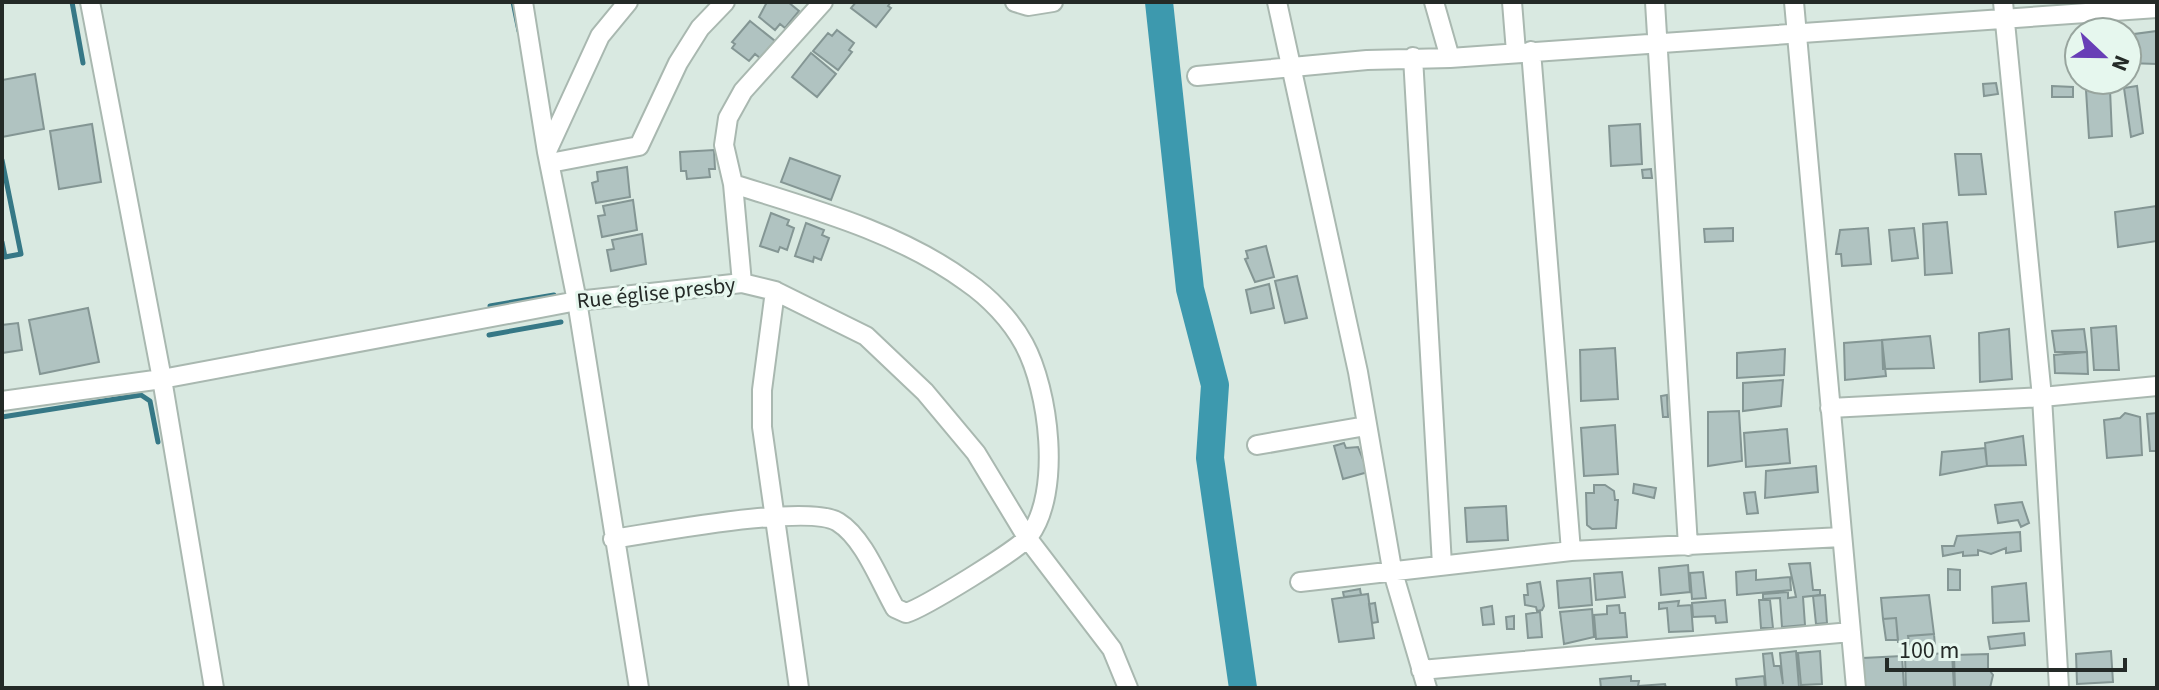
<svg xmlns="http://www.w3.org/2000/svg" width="2159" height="690" font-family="'Source Sans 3',sans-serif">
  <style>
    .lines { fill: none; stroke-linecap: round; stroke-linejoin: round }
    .stream { stroke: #367886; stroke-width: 5 }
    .river { stroke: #3d99ae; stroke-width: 28 }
    .building { fill: #b0c3c1; stroke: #849694; stroke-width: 2 }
    .minor-casing { stroke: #a9b8b0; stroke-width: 22 }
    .minor { stroke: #fff; stroke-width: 18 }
    .labels { text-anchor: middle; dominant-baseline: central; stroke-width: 6; stroke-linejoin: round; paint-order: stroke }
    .street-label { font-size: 22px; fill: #242a27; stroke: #e6f7ee }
  </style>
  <rect width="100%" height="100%" fill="#d9e9e1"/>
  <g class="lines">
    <path class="stream" d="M72,2L83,63
      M513,2L519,31
      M2,160L21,254L5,257L2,242
      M490,306L554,295
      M489,335L561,322
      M2,417L141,395L150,401L158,442"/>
    <path class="river" d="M1159,2L1190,289L1215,385L1210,458L1243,688"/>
  </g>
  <path class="building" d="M767,2H788L799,11L785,28L780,24L775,30L759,17Z
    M856,2H891L888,6L891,8L876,27L851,8Z
    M750,21L775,41L760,58L755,54L749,61L732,48L735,44L732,42Z
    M837,30L854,43L849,50L852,52L838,70L813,51L828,33L832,36Z
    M2157,31V64L2127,63V35Z
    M811,53L836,74L817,97L792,77Z
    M35,74L44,129L2,137V80Z
    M1996,83L1998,94L1984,96L1983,84Z
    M2052,86L2073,87V97H2052Z
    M2137,86L2143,133L2131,137L2124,88Z
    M2110,89L2112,136L2089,138L2086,90Z
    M92,124L101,182L59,189L50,131Z
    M1640,124L1642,164L1611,166L1609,126Z
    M714,150L715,169H709L710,177L687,179L686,171H681L680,152Z
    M1955,154H1981L1986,194L1959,195Z
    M790,158L840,176L831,200L781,182Z
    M627,167L630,197L596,203L592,183L598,181L597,172Z
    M1651,169L1652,178H1643L1642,170Z
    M633,200L637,230L602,237L598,216L605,215L603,206Z
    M2157,206V241L2118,247L2115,212Z
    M771,213L789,220L787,225L794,228L787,250L780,247L778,252L760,246Z
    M1947,222L1952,273L1925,275L1923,224Z
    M806,223L824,230L822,235L829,238L821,260L814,257L813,262L795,256Z
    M1733,228V241L1705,242L1704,229Z
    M1868,228L1871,264L1842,266L1841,254H1836L1840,230Z
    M1914,228L1918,258L1892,261L1889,230Z
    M642,234L646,264L611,271L607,250L614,249L612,240Z
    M1266,246L1274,277L1255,282L1245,259L1248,258L1246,251Z
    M1297,276L1307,318L1285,323L1275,281Z
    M1269,284L1274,308L1251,313L1246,290Z
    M88,308L99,362L40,374L29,320Z
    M18,323L22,350L2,353V325Z
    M2116,326L2119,370H2094L2091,328Z
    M2009,329L2012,379L1980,382L1979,333Z
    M2084,329L2087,352H2055L2052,331Z
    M1930,336L1934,368L1883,369L1882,340Z
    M1882,340L1886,376L1845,380L1844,343Z
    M1615,348L1618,399L1581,401L1580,350Z
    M1785,349L1784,375L1737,378V353Z
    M2087,352L2088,374L2055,373L2054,355Z
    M1783,380L1781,406L1743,411V383Z
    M1667,395L1668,417H1663L1661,396Z
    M1739,411L1742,461L1708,466V412Z
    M2125,413L2140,417L2142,455L2107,458L2104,420L2120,418Z
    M2157,413V451H2150L2147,414Z
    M1615,425L1618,474L1584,476L1581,428Z
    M1787,429L1790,463L1746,467L1744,433Z
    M2023,436L2026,465L1987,466L1985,443Z
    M1344,443L1346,448L1358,447L1368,472L1343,479L1334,446Z
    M1985,448L1987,466L1940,475L1942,452Z
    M1816,466L1818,492L1765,498L1766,471Z
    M1634,484L1656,488L1654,498L1633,493Z
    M1594,485H1605L1614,491L1615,500H1618L1616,528L1592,529L1587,525L1586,493H1594Z
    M1755,492L1758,513L1747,514L1744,493Z
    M2022,502L2029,523L2021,527L2018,520L1998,523L1995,505Z
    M1506,506L1508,540L1467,542L1465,508Z
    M2020,532L2021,551L2006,553V548L1991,554L1978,550V555L1963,556V552L1943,556L1942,546H1954L1957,536Z
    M1810,563L1813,590H1820V595L1803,597L1805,625L1782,627L1780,598L1763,599V594L1788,592V598L1796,597L1789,564Z
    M1688,565L1690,592L1661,595L1659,568Z
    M1948,569L1960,570V590H1948Z
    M1756,570V580L1790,577L1791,590L1737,595L1736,572Z
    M1622,572L1625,597L1596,600L1594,574Z
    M1703,572L1706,598L1692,599L1690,573Z
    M1590,578L1592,605L1559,608L1557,581Z
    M1540,582L1544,606L1542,610L1537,611L1536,607L1525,605L1524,595H1528L1527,584Z
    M2026,583L2029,621L1993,623L1992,587Z
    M1360,589L1361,595L1344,597L1343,592Z
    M1368,594L1374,638L1339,642L1332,599Z
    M1825,595L1827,623L1816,624L1813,596Z
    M1929,595L1934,634L1908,636L1909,641L1898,642L1896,618L1883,619L1881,598Z
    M1725,600L1727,622L1716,623L1715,616L1693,617L1692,603Z
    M1759,600H1770L1773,628H1761Z
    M1679,601L1678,606L1691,605L1693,631L1669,632L1667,608L1659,609V603Z
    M1375,603L1378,622L1372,623L1369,604Z
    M1619,605L1620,613H1625L1627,637L1596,639L1594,615L1607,614V606Z
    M1492,606L1494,624L1483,625L1481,608Z
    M1592,609L1594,637L1564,644L1560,612Z
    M1540,612L1542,637L1528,638L1526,614Z
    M1514,616V629H1507L1506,617Z
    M1896,618L1898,640H1886L1883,619Z
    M2024,633L2025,645L1990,649L1988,637Z
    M1934,634L1935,646L1910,648L1908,636Z
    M1796,651L1799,687L1766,688L1763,654L1772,653L1774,666H1780L1783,684L1780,653Z
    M1820,651L1822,684L1801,685L1798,653Z
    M2111,651L2113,682L2077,684L2076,654Z
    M1952,653L1954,688H1906L1905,655Z
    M1988,654V668L1993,675L1990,688H1955L1954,655Z
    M1902,656L1904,688H1864L1863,658Z
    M1631,676V681H1639L1638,686L1665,684L1666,688H1601L1600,679Z
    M1764,676L1765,688H1737L1736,679Z"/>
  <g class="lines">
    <g class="minor-casing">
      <path id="minor" d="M90,2L162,379L214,688
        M523,2L547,152L577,301L639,688
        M1015,2L1028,6L1053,2
        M1277,2L1358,372L1392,569L1427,688
        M1434,2L1450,58
        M1512,2L1516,52
        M1655,2L1688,546
        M1794,2L1856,688
        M2003,2L2042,397L2059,688
        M1531,51L1571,551
        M1413,57L1442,565
        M1197,76L1367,60L1450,58L2157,8
        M548,149L600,36L628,2
        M550,163L639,146L678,63L700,28L725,2
        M742,283L733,184L724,145L728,118L743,91L823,2
        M775,291L762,390V427L799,688
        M2,401L162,379L577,301L742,283L775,291L866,336L925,392L976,453L1028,539L1112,649L1128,688
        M1830,408L2042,397L2157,386
        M1257,445L1366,426
        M613,539C654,533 808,503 838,522C864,538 880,582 895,608L906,613C923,608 1020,549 1029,536C1062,492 1049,390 1024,344C1011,320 989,297 967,282C899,232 813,209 733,184
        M1300,582L1571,551L1842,537
        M1421,670L1851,632"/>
    </g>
    <use href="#minor" class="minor"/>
  </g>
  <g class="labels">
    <g class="street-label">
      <text transform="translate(656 293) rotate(-6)">Rue église presby</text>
    </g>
  </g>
  <rect width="2159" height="690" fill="none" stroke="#242a27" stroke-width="8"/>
  <g transform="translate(2103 56) rotate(112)"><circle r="38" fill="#e6f7ee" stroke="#98a59e" stroke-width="2"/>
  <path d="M0-6L14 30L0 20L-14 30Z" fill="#683eb6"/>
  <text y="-12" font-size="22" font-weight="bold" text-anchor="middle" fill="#242a27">N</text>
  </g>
  <path d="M1887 658v12h238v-12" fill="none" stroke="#242a27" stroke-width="4"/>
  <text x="1899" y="658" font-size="24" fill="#242a27" stroke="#e6f7ee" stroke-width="6" paint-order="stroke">100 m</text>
</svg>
